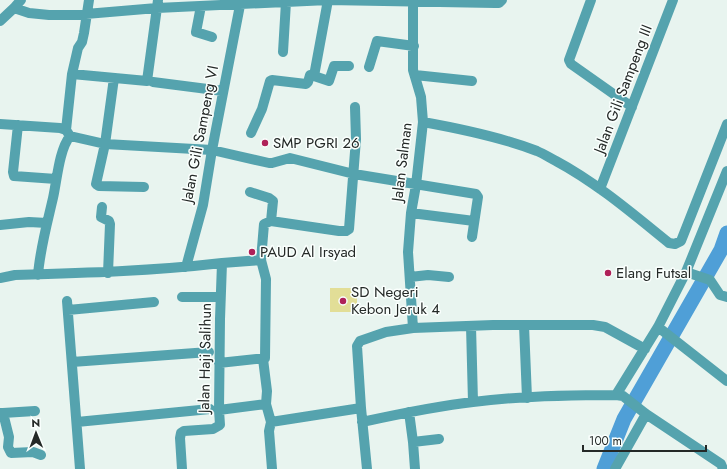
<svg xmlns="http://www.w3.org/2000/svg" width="727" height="469" font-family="Jost,sans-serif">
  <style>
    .pitch { fill: #e2de97 }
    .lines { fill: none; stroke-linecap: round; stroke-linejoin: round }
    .river { stroke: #4f9fd7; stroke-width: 15 }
    .minor { stroke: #55a3ae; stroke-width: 10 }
    .poi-dot { fill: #af2159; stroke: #fafffd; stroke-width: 1.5 }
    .labels { text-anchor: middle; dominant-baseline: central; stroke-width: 3; stroke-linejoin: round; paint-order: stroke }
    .street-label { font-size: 15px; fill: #242927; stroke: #fafffd }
    .poi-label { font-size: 15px; fill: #242927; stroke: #fafffd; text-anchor: start }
  </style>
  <rect width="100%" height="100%" fill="#e8f4ef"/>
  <path class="pitch" d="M330,288H357V312H330Z"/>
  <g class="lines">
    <path class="river" d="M604,469L624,419L721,250L727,233"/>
    <path class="minor" d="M591,0L569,60L571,64L632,107
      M201,6L196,32L212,37
      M14,8L29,13L49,15H74L157,8L328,0L495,3H499L502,0
      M0,21L14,8L21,0
      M283,52L286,2
      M369,67L377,41L414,46
      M72,74L147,81L158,0
      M415,75L472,81
      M314,76L329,81L334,66H349
      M114,78L105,144L96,184L99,186L144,187
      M153,82L223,91
      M423,122C462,129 501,137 537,151C544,154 550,158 556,161C597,183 633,214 669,243L675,244L681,241L727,124
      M0,124L60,128L66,130L70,136L105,144L212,150L269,163H272L290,158L354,174L476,194L478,197L472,237
      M18,125L13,172L14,176L56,179
      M66,130L72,74L78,48L82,42L84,33L89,0
      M251,133L262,109L270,81L272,80L306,84L308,82L310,75L314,76L328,0
      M600,189L673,0
      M250,192L269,198L273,201L271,221
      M102,207L101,217L109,221L110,224L108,273
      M411,213L474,221
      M0,225L29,222L47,223
      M222,263L261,260
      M186,267L203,205L212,150L241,0
      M686,272L710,280L720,295L727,297
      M38,275C40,249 47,224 53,198C57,180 59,150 70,136
      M410,277L428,275L449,277
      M0,278L15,275C84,273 153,271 222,263L220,319L219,410L220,425L213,429L184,431L181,433L180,438L182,469
      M182,297H220
      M67,301L80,469
      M68,310L154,302
      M524,325L527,398
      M471,326L473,402
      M658,327L727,381
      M413,328L408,252L411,213L416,185L423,122L421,97L413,70V2
      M263,359L267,391L266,404L271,422L269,431L272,469
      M72,362L209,352
      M219,363L265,358L266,279L261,260L264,224L271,221L339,231H346L349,229L356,139L355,107
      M616,395L658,327L686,272L727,171
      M219,410L266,404
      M409,412L413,442L415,469
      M0,413H3L9,437L8,447L11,453L33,452L41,455
      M3,413L35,411
      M77,422L210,409
      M271,422L361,408
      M362,422C399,414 436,406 473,402C520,396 569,395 616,395L623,396L646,414L721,464L723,469
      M413,442L439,439
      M367,469L361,408L357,346L360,341L386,332L413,328L493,325H593L605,327L645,349
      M615,469L646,414"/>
  </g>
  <g class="poi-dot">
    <circle cx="265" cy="143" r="4"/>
    <circle cx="252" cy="252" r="4"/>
    <circle cx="608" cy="273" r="4"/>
    <circle cx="343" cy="301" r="4"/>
  </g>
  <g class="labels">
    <g class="street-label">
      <text transform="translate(623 89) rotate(-69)">Jalan Gili Sampeng III</text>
      <text transform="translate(200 134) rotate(-79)">Jalan Gili Sampeng VI</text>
      <text transform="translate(402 162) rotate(-83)">Jalan Salman</text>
      <text transform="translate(205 358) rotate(-89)">Jalan Haji Salihun</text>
    </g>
    <g class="poi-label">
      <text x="273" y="143">SMP PGRI 26</text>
      <text x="260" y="252">PAUD Al Irsyad</text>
      <text x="616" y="273">Elang Futsal</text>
      <text x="351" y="292">SD Negeri<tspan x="351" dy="17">Kebon Jeruk 4</tspan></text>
    </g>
  </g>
  <g transform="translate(36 433) rotate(359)" stroke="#fafffd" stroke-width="3" paint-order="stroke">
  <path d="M0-3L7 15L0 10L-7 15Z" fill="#242927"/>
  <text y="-6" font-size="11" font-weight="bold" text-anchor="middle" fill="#242927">N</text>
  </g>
  <path d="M583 445v6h123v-6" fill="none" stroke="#242927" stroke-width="2"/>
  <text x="589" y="445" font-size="12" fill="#242927" stroke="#fafffd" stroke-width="3" paint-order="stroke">100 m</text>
</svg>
